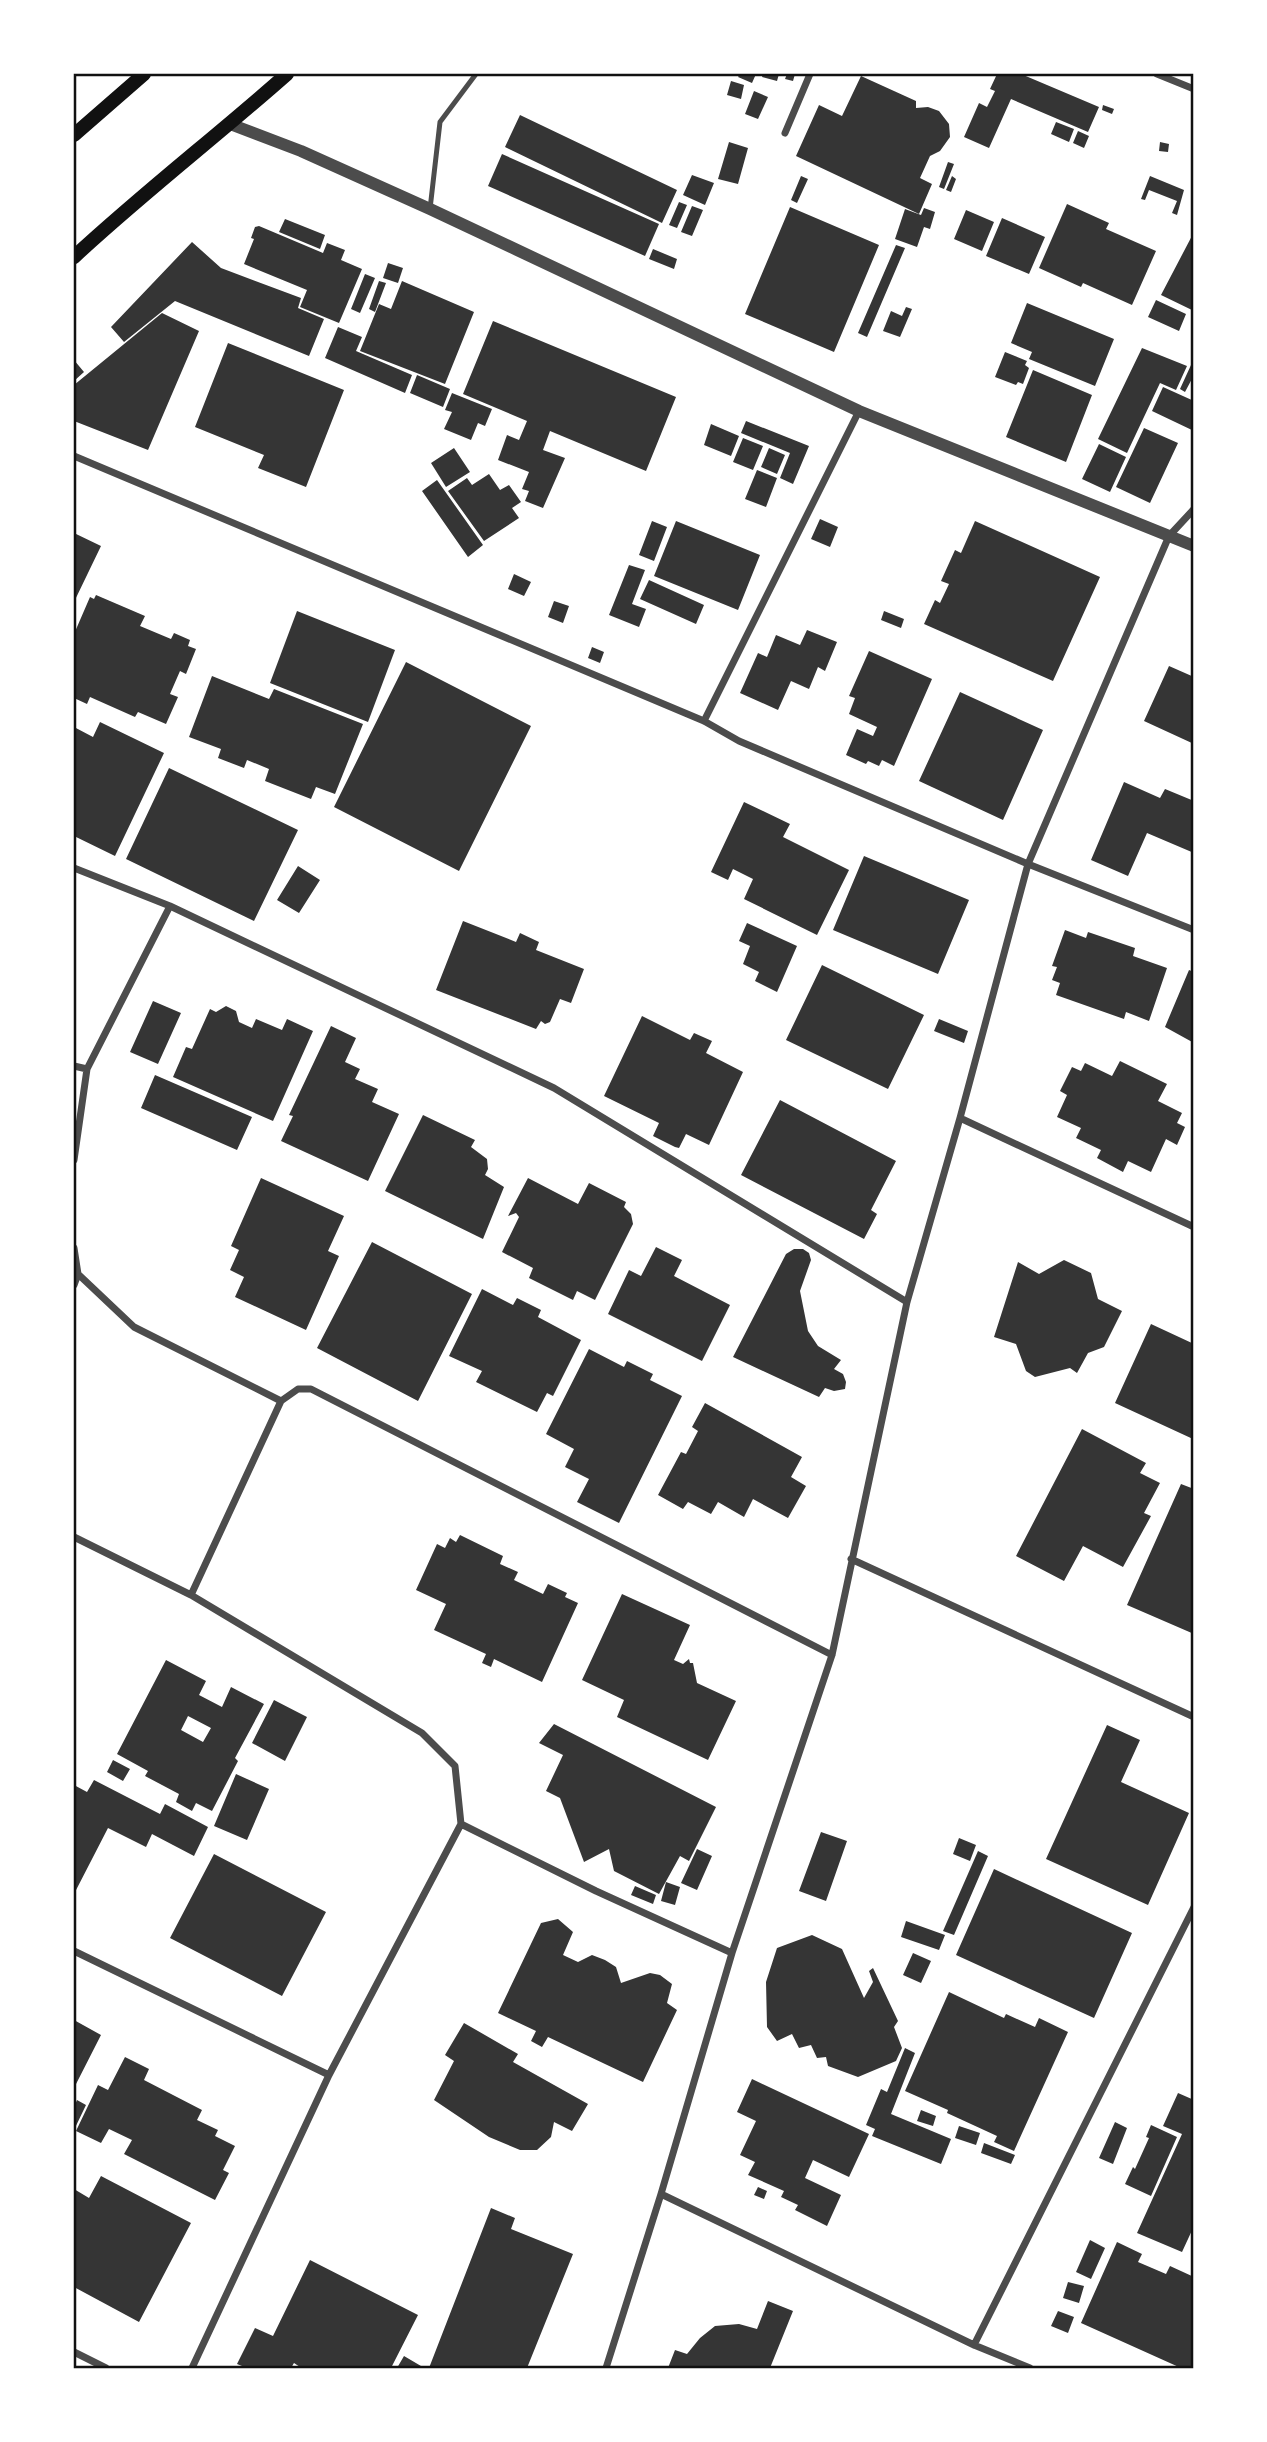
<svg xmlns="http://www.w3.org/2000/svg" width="1267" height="2442" font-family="Commissioner,sans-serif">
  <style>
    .building { fill: #353535; fill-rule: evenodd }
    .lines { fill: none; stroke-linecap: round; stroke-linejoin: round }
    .service { stroke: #4c4c4c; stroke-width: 5 }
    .minor { stroke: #4c4c4c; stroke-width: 7 }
    .tertiary { stroke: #4c4c4c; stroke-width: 12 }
    .secondary { stroke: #111; stroke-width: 14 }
    .neatline { fill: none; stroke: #111; stroke-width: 2.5 }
  </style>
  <rect width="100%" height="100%" fill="#fff"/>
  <path class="building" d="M740,74H756L752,83L738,77Z
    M763,74H779L777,81L762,77Z
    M787,74H795L793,81L785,79Z
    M997,74H1021L1099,107L1088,132L1011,99L989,148L964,137L979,103L987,107L995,91L990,89Z
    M861,76L916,101V108L928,107L939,111L949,124L950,137L940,151L930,156L920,178L932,184L919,214L796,156L819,105L842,116Z
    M731,81L744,85L741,99L727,95Z
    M754,91L768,97L758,119L745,114Z
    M1103,105L1114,109L1112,114L1102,110Z
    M520,115L677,190L662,223L505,147Z
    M1056,122L1074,129L1069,142L1051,134Z
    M1078,131L1089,136L1084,148L1073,143Z
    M729,142L748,148L738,184L718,179Z
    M1160,142L1169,144L1168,152L1159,151Z
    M502,154L659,224L645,256L488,186Z
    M948,162L954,164L944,189L939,187Z
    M692,175L714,183L705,205L683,195Z
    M801,176L808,179L797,203L791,200Z
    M952,176L956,179L951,192L946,190Z
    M1150,176L1184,190L1177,215L1172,213L1177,201L1149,190L1145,200L1141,199Z
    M679,202L687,205L677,228L669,225Z
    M1067,204L1109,223L1106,229L1156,251L1132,305L1083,283L1081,287L1039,268Z
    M692,206L703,210L692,236L681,232Z
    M790,207L879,245L834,352L745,314Z
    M924,208L935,212L930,229L924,227L917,247L895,239L905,209L921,215Z
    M966,210L994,222L982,251L954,239Z
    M1002,218L1045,237L1029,274L986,256Z
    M285,219L325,235L320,249L279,232Z
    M259,226L323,253L327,243L345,250L341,260L362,269L339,323L300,307L307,290L244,264L254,239L251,238L255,227Z
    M1194,232V311L1161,295Z
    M192,242L221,268L301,298L298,308L324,319L309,356L175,301L124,342L111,327Z
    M896,245L905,248L867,337L858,333Z
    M653,249L677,259L674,269L649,259Z
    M388,263L403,268L398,283L383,278Z
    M365,274L375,278L360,313L351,309Z
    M379,281L386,283L375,312L369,309Z
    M402,281L474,312L445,384L360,351L379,304L391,309Z
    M1156,300L1186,314L1179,331L1148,317Z
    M1027,303L1114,339L1095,386L1029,359L1032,352L1011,343Z
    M906,307L912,309L900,337L883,331L891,311L902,316Z
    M162,313L199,331L148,450L74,421V385Z
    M493,321L676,397L646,471L550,431L543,450L565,458L543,508L525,501L529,491L522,489L529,472L498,460L507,435L519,440L527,421L463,394Z
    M338,327L362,337L356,351L412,375L405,393L325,358Z
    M228,343L344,390L306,487L258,468L264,455L195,427Z
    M1142,348L1187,366L1176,390L1160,383L1127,453L1098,439Z
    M1005,352L1027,361L1025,365L1029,368L1023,384L1018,382L1016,385L995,377Z
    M74,360L84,372L74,381Z
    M1191,365L1194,367V375L1185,392L1180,389Z
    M1033,370L1092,395L1066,462L1006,437Z
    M417,375L450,389L443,407L410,393Z
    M1163,387L1194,401V431L1152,411Z
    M452,393L492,409L485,426L478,423L471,440L444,429L452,412L445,410Z
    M746,421L809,446L793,484L780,478L790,453L741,433Z
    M711,424L739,436L731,456L704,445Z
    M1144,428L1178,443L1150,503L1116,487Z
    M743,438L763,446L753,470L733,462Z
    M1099,444L1126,457L1110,492L1082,479Z
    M454,448L470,472L446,487L431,463Z
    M769,448L785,455L777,474L761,467Z
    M757,470L777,478L766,507L745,499Z
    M489,474L500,490L509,485L521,502L512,508L519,518L484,541L448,491L467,478L472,485Z
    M437,480L483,545L468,557L422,491Z
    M820,519L838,527L830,547L811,539Z
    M652,521L667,527L654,561L639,555Z
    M676,521L760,555L738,610L654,576Z
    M975,521L1100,577L1053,681L924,624L935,600L940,603L949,584L941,581L955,550L961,553Z
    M74,533L101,546L74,602Z
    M629,565L645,570L632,604L646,609L639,627L609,615Z
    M514,574L531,582L524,596L508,589Z
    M649,580L704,605L696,624L640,599Z
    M96,595L145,616L140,626L171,639L174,633L190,640L188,646L196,649L186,674L180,671L170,694L178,697L166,724L138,712L135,717L90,697L87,704L74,698V634L90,597L94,599Z
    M554,601L569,606L563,623L548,617Z
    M297,611L395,650L368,722L270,683Z
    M884,611L904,619L901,628L881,620Z
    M807,630L837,642L825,671L818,667L809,689L791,681L778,710L740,693L758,653L767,657L776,635L800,645Z
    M592,647L604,652L600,663L588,658Z
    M869,651L932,679L894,766L882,760L879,766L868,761L866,764L846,755L857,729L873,736L877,727L849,714L855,698L849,696Z
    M406,662L531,726L459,871L334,807Z
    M1169,666L1194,677V744L1144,721Z
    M212,676L269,699L274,689L363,724L335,794L316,787L311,799L265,781L269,769L247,760L244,768L218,758L221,749L189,737Z
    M960,692L1043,730L1003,820L919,781Z
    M100,722L164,753L115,856L74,836V727L93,737Z
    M169,768L298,830L254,921L126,859Z
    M1124,782L1160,798L1165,789L1194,801V853L1147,833L1128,876L1091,860Z
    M744,802L790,824L783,837L849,870L817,935L744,899L753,879L733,869L728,880L711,872Z
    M864,856L969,900L938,974L833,930Z
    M298,866L320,880L299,913L277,900Z
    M463,921L516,942L520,933L539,942L536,950L584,969L571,1003L560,999L550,1022L545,1024L541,1021L536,1029L436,990Z
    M747,923L797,946L777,992L755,981L759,972L743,964L750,946L739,941Z
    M1065,930L1086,938L1088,932L1135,948L1133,956L1167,968L1149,1021L1126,1012L1124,1019L1056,995L1060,983L1052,980L1057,967L1052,966Z
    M822,965L924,1015L888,1089L786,1040Z
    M1189,970L1194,972V1043L1165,1027Z
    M153,1001L181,1013L158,1064L130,1052Z
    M226,1006L236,1011L239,1022L252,1028L256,1019L282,1030L287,1019L313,1031L273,1121L173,1077L186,1047L192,1049L210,1009L216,1012Z
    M642,1016L690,1040L694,1033L712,1041L706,1053L743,1072L709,1145L686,1134L679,1148L675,1147L653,1136L659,1123L604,1096Z
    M939,1019L968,1031L964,1043L934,1031Z
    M331,1026L356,1038L345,1062L360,1069L355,1079L378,1089L372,1102L399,1114L368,1181L281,1141L293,1116L289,1115Z
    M1120,1061L1167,1084L1158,1101L1182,1113L1177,1123L1185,1127L1177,1145L1166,1139L1151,1172L1128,1161L1123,1172L1097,1158L1101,1150L1076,1138L1081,1128L1057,1117L1067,1095L1060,1091L1072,1067L1081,1071L1085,1063L1112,1076Z
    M155,1075L252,1117L237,1150L141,1108Z
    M780,1100L896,1161L871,1210L877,1214L864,1239L741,1175Z
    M423,1115L475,1140L471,1147L487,1159L488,1169L485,1175L504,1187L483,1239L385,1191Z
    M261,1178L344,1216L328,1251L339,1256L306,1330L235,1297L244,1277L230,1270L239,1250L231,1246Z
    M528,1178L578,1204L589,1183L626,1202L624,1207L631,1214L633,1224L595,1300L577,1291L573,1300L529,1278L533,1268L502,1252L519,1217L516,1213L508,1216Z
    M372,1242L472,1294L418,1401L317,1348Z
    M656,1247L682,1260L674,1276L730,1305L702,1361L608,1314L629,1270L641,1276Z
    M794,1249H803L809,1253L811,1260L800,1291L808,1331L818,1346L841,1360L834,1369L843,1374L846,1382L845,1389L834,1391L825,1388L819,1397L733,1357L786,1254Z
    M1064,1260L1091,1273L1098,1299L1122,1311L1104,1347L1088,1353L1077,1373L1070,1368L1035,1377L1026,1371L1016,1344L994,1337L1018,1262L1039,1274Z
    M482,1289L513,1305L517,1298L541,1310L538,1317L581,1340L553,1396L547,1393L537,1412L476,1382L482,1371L449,1356Z
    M1151,1324L1194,1344L1193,1439L1115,1403Z
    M589,1349L624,1367L627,1361L653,1374L650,1380L682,1396L619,1523L577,1502L589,1479L565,1467L574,1449L546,1434Z
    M705,1403L802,1457L791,1477L806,1486L788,1518L753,1499L744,1517L718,1502L711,1514L688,1502L683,1509L658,1495L681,1452L686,1454L698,1431L692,1427Z
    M1082,1429L1146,1463L1140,1473L1160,1483L1144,1513L1151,1516L1123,1567L1083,1546L1064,1581L1016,1556Z
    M1181,1484L1194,1489V1634L1127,1605Z
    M460,1535L503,1556L500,1564L518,1572L514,1580L543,1594L548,1584L567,1593L565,1597L578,1603L542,1682L494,1659L491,1667L482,1663L486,1654L434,1630L446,1604L416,1590L437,1544L445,1548L450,1538L456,1542Z
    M622,1594L690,1625L674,1660L683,1664L689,1659L690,1663H693L697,1683L736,1701L708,1760L617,1717L624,1700L582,1680Z
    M166,1660L206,1681L199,1695L222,1707L231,1687L264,1704L235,1758L238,1761L212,1811L196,1803L192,1811L176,1802L179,1794L145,1776L148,1771L117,1754ZM188,1716L211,1728L203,1742L181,1730Z
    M274,1700L307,1717L285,1761L252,1743Z
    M554,1724L716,1807L689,1861L680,1856L659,1894L614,1871L609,1849L584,1862L560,1798L546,1791L563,1755L539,1743Z
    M1107,1725L1140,1740L1121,1782L1189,1813L1148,1905L1046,1859Z
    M113,1760L130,1769L123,1781L107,1772Z
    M236,1774L269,1789L247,1840L214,1826Z
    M94,1780L160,1814L165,1804L208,1827L194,1856L152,1834L146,1847L108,1828L74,1894V1785L87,1792Z
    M821,1832L847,1841L826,1901L799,1891Z
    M959,1838L976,1845L970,1861L953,1854Z
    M697,1849L712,1856L697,1890L681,1883Z
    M978,1851L988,1856L954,1935L943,1931Z
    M214,1854L326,1912L282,1996L170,1938Z
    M994,1869L1132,1933L1094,2018L956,1955Z
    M666,1882L680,1887L675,1905L661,1901Z
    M635,1886L656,1895L653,1904L631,1895Z
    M558,1919L573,1932L563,1955L578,1962L592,1955L605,1960L616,1967L621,1983L650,1973L660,1975L672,1984L667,2003L677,2010L643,2082L548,2037L542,2047L531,2041L536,2031L498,2013L541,1923Z
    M906,1921L945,1935L939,1950L901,1937Z
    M812,1935L842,1949L864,1998L873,1982L869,1971L873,1968L898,2021L894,2027L902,2048L896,2061L858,2077L828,2066L826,2057L817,2058L811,2045L799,2048L792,2034L777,2041L767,2027L766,1982L777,1948Z
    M913,1953L931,1961L921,1983L903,1975Z
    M949,1992L1004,2018L1006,2014L1035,2027L1039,2018L1068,2032L1014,2151L994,2142L997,2136L947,2113L948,2110L905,2091Z
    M74,2020L101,2035L74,2088Z
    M464,2023L518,2054L513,2062L588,2104L572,2131L554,2122L551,2137L537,2150H520L489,2137L434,2100L454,2061L445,2055Z
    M905,2048L915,2053L891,2114L951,2139L941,2164L872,2136L875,2129L866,2125L881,2089L887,2092Z
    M125,2057L149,2069L144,2080L202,2110L197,2120L218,2130L215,2136L235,2146L223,2170L229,2173L215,2200L124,2154L132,2140L109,2129L101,2143L76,2131L98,2085L108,2090Z
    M752,2079L869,2134L849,2177L813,2160L805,2178L841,2195L827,2226L795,2210L798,2205L781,2197L784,2191L748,2175L755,2162L740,2155L756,2121L737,2112Z
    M1178,2093L1194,2100V2226L1182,2252L1137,2233L1182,2134L1163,2126Z
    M77,2100L86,2105L74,2130V2107Z
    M921,2110L936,2116L933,2126L917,2121Z
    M1115,2122L1127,2128L1113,2164L1099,2158Z
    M1151,2125L1177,2137L1151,2196L1125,2184L1133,2167L1135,2169L1149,2138L1146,2137Z
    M959,2126L980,2133L976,2145L955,2138Z
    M984,2143L1015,2155L1011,2164L981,2153Z
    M101,2176L191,2223L139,2322L74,2287V2189L89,2198Z
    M758,2187L767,2191L764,2199L754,2195Z
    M491,2208L515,2218L511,2229L573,2254L527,2368H429Z
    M1090,2240L1105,2248L1091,2279L1076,2272Z
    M1117,2242L1142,2254L1138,2262L1166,2274L1170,2266L1194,2277V2368H1181L1081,2323Z
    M310,2260L418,2315L391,2368H299L300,2367L294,2363L291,2368H247L237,2364L255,2328L273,2336Z
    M1068,2282L1084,2286L1079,2303L1063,2298Z
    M768,2301L793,2311L770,2368H668L675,2350L687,2354L700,2338L715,2326L739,2324L757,2329Z
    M1058,2311L1074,2317L1068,2333L1051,2326Z
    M404,2356L421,2366L420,2368H397Z"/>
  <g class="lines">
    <path class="service" d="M430,209L440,122L476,74"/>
    <path class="minor" d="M1157,74L1194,89
      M785,133L810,74
      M74,456L704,721L739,741L1028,864L1194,930
      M704,721L859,411
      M74,868L170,906
      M74,1066L87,1069
      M960,1118L1194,1227
      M74,1160L87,1069L170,906L554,1088L907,1302
      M74,1248L78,1274L74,1285
      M78,1274L134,1327L281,1401
      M74,1537L191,1595L422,1733L455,1766L461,1824
      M851,1559L1194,1717
      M191,1595L281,1401L298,1389H311L832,1655
      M74,1951L329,2075L192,2368
      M329,2075L461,1824L596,1891L732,1953
      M661,2194L974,2345L1030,2368
      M974,2345L1194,1907
      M74,2352L106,2368
      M606,2368L661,2194L732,1953L832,1655L907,1302L960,1118L1028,864L1169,536L1194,509"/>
    <path class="tertiary" d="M230,124L301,151L430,209L859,411L1194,546"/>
    <path class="secondary" d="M74,135L144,74
      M74,257C143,193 217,136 287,74"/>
  </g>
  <rect width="1267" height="2442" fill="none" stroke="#ffffff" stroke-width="150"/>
  <rect x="75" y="75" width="1117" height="2292" class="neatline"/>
</svg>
